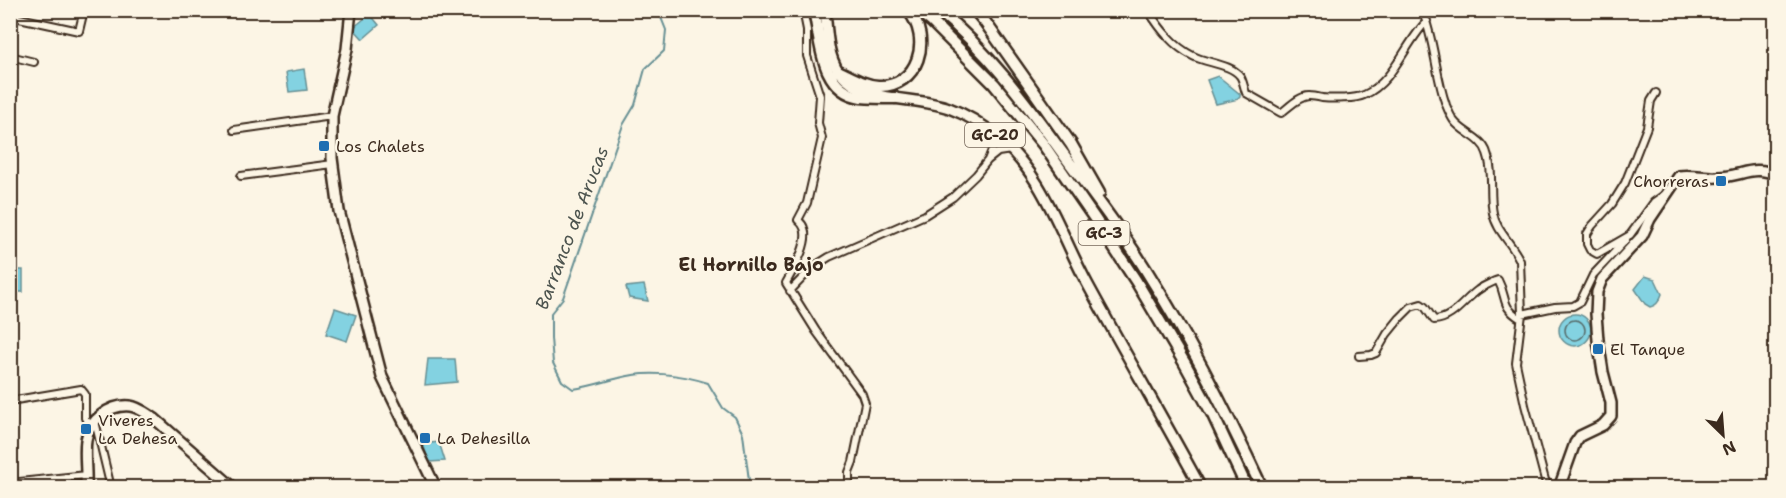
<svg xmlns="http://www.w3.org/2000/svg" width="1786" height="498" font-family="'Shantell Sans',sans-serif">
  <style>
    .water { fill: #83d2e1; stroke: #668f93; stroke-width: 1.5 }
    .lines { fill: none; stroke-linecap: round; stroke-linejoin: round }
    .shore { stroke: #586d6c; stroke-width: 1.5 }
    .stream { stroke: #668f93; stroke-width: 2 }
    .street-casing { stroke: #3b2a1e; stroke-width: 10 }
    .secondary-casing { stroke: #3b2a1e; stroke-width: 14 }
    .primary-casing { stroke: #3b2a1e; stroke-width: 14 }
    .highway-casing { stroke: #3b2a1e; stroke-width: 15 }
    .street { stroke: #fcf5e5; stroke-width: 6 }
    .secondary { stroke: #fcf5e5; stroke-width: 9 }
    .primary { stroke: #fcf5e5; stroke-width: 9 }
    .highway { stroke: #fcf5e5; stroke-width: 10 }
    .poi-dot { fill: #1f6fb2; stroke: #fcf5e5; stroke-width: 2 }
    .labels { text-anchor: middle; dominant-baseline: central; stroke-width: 4.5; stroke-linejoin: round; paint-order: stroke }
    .shield { fill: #fcf5e5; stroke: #75675a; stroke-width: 1.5 }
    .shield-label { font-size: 15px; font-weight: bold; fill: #3b2a1e }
    .poi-label { font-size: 16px; fill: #3b2a1e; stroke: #fcf5e5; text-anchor: start }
    .water-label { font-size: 18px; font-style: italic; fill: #4d544f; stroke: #fcf5e5 }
    .neighbourhood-label { font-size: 18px; font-weight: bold; fill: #3b2a1e; stroke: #fcf5e5 }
  </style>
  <rect width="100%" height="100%" fill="#fcf5e5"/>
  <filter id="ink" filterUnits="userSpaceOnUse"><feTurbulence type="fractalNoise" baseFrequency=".0167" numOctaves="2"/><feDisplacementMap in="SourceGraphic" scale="12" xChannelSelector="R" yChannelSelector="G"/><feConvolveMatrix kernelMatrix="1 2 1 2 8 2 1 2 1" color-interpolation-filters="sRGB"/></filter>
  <g filter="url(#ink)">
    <path class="water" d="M370,14L379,25L363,39L353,28Z
      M304,69L307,90L289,92L286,72Z
      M1218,76L1240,94V97L1238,99L1216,104L1207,80Z
      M11,270H23V292H11Z
      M1645,276L1655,279L1662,294C1660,300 1657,306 1650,307L1645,304L1635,289Z
      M644,285L648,301L629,298L626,287Z
      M335,308L356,315L347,341L326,334Z
      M1559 330a16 16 0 1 1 32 0a16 16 0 1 1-32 0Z
      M428,359H455L457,382L425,385Z
      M439,442L445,461L429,462L423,444Z"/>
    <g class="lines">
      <path class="shore" d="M1565 330a10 10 0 1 1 20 0a10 10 0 1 1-20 0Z"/>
      <path class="stream" d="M658,10L666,30L664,51L645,69L635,105L623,125L563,298L551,313V338L553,363L562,381L573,389C589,387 603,382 619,378C647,370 680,374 708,383L723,408L735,417L743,434L750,488"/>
      <g class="street-casing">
        <path id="street" d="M803,10L807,30V56L820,96L818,123L822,138L807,203L798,220C800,222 803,224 804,228C810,243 793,270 786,283L816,331L862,394L865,403L853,462L849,472V488
          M1148,10C1160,29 1173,46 1193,56C1206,63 1231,64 1240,76C1243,80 1244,88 1246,93L1281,113C1289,107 1299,96 1309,96C1313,96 1318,97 1322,98C1332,99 1356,99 1364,95C1394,82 1405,43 1427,21
          M1422,10C1435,41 1435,74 1446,105C1448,110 1451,117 1454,121C1464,134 1482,137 1487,153C1494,171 1489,194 1493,213C1496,231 1513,244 1520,261L1522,314L1516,363L1525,405L1545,480L1550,488
          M10,16L79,31L84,10
          M10,56L34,62
          M1656,93L1651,101L1647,127L1625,183L1612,204L1592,226L1587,234V244L1590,250L1597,254L1630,235L1654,202L1664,195
          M234,130L332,116
          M988,160L998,152L1011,150
          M241,176L333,164
          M790,291L813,267L829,257L925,215L953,197L976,175L988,160L992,150L995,135
          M1522,314L1555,307L1573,306L1580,302L1593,275L1626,240
          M1359,356L1371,355L1376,353L1387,334L1400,318L1411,307L1421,304L1425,307L1434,320C1453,319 1463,301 1478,290C1483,286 1489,284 1495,281L1498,280C1508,299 1500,306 1521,319
          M10,401L81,389L85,394V418L91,426
          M95,421L111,488
          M10,422L13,488
          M10,483L87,475"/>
      </g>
      <g class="secondary-casing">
        <path id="secondary" d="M351,10L347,49L332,116V158L339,211L382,377L436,488
          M86,488C87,472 84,455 86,440C89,420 110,404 130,406C139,407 147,414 155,419L234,488
          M1559,488L1575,443L1580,436L1603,425L1611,416V403L1603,372L1598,340L1596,314L1597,292L1602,279L1642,236L1650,219L1679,176C1692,174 1705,178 1718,177C1740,177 1754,164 1776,175"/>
      </g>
      <g class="primary-casing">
        <path id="primary" d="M825,10C827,30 827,55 839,72C865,105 913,95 949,108C965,114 983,125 996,136C1045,176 1059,232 1088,285C1125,353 1164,420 1201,488"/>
      </g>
      <g class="highway-casing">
        <path id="highway" d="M814,10C821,41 820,91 861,97C872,98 884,98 895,98
          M917,10L931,21L994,84L1043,144L1095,219L1136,281L1184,362L1213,415L1247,488
          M938,10C988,51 1026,103 1064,155C1092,193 1121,230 1146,270C1190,340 1227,413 1262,488
          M975,10L985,22L1071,144L1099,193
          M838,71C851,77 863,85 878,86C918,88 933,39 908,10"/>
      </g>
      <use href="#street" class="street"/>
      <use href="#secondary" class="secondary"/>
      <use href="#primary" class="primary"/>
      <use href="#highway" class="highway"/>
    </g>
  </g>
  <g class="poi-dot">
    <rect x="318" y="140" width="12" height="12" rx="3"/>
    <rect x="1715" y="175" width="12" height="12" rx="3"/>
    <rect x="1592" y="343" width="12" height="12" rx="3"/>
    <rect x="80" y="423" width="12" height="12" rx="3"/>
    <rect x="419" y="432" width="12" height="12" rx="3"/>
  </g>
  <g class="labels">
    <g class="shield">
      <rect x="965" y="123" width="60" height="24" rx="4.5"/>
      <rect x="1078.5" y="221" width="51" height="24" rx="4.5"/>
    </g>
    <g class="shield-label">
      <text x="995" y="135">GC-20</text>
      <text x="1104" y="233">GC-3</text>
    </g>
    <g class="poi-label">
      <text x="336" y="146">Los Chalets</text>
      <text x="1709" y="181" text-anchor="end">Chorreras</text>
      <text x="1610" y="349">El Tanque</text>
      <text x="98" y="420">Viveres<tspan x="98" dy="18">La Dehesa</tspan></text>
      <text x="437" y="438">La Dehesilla</text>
    </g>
    <g class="water-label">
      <text transform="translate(572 228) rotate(-69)">Barranco de Arucas</text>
    </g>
    <g class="neighbourhood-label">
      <text x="751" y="265">El Hornillo Bajo</text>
    </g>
  </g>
  <rect width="1786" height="498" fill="none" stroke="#fcf5e5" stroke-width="36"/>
  <rect x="18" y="18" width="1750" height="462" fill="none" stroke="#3b2a1e" stroke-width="2" filter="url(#ink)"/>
  <g transform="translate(1723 435) rotate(155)" stroke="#fcf5e5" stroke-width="4.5" paint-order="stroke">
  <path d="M0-4.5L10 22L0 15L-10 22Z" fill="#3b2a1e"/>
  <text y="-9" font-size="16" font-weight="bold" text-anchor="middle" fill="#3b2a1e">N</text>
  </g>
</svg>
